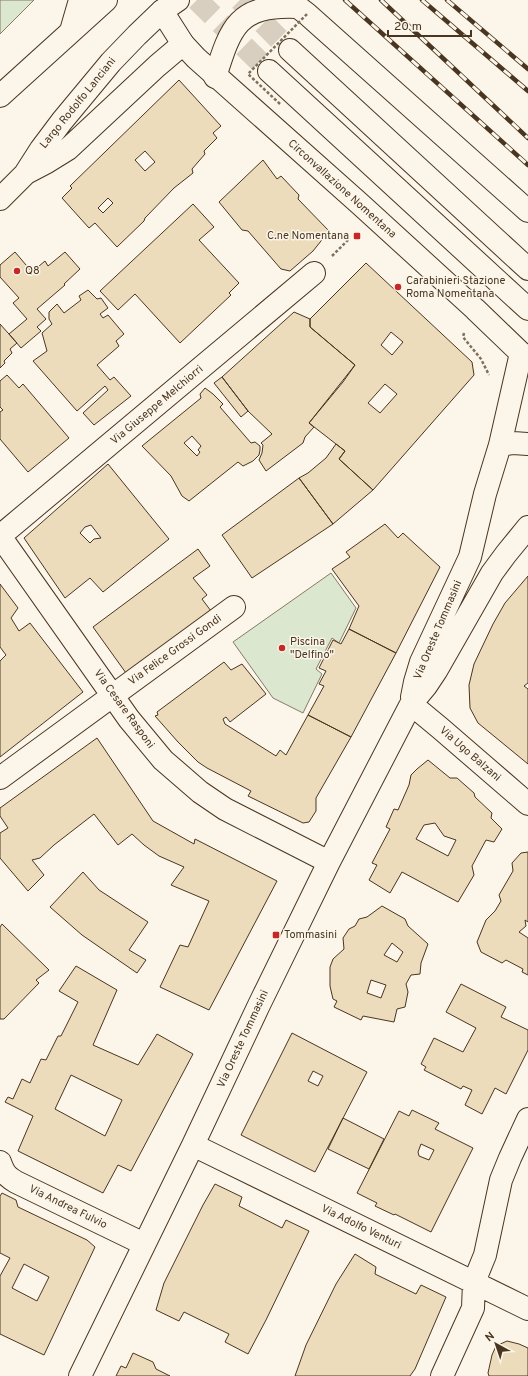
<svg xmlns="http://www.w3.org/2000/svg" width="528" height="1376" font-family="Overpass,sans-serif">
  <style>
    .green { fill: #dce7d0; stroke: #887966 }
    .building { fill: #ecdcbc; stroke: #4a3520; fill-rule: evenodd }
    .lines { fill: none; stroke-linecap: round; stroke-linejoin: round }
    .secondary-tunnel { stroke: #d8cfc1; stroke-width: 22; stroke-dasharray: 22 11; stroke-linecap: butt }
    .street-casing { stroke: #4a3520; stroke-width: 24 }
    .secondary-casing { stroke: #4a3520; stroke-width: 24 }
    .path { stroke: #7f6f5c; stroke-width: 2.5; stroke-dasharray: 3 2; stroke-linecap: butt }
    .street { stroke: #fbf6e9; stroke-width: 22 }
    .secondary { stroke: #fbf6e9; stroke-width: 22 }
    .rail-casing { stroke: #4a3520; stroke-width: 4.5 }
    .rail { stroke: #fbf6e9; stroke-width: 3; stroke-dasharray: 9; stroke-linecap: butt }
    .path-bridge { stroke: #7f6f5c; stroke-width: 2.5; stroke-dasharray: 3 2; stroke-linecap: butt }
    .poi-dot { fill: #c62828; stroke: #fbf6e9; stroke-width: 1.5 }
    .labels { text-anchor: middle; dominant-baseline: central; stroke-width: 3; stroke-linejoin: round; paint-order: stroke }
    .street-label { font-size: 11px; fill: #4a3520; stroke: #fbf6e9 }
    .poi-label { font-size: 11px; fill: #4a3520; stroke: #fbf6e9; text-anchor: start }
  </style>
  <rect width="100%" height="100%" fill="#fbf6e9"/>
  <path class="green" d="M0,0H34L0,34Z
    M331,573L356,608L339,643L332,638L316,669L322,674L303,713L273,698L233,642Z"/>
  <path class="building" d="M179,80L221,126L213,133L217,138L204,151L205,154L192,169L193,173L174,188L145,218L144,221L117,247L95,223L89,228L62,198L72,188L70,186ZM145,151L155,162L145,171L135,160ZM108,198L113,203L103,213L98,208Z
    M263,160L277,179L281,176L299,195L298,199L329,231L313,251L290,271L281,269L248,231L242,230L219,202Z
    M193,204L214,227L199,240L239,283L229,293L231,295L180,343L135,294L118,310L100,291Z
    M15,252L32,272L45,261L48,266L65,252L80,269L64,284L65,285L37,309L46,319L37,327L41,331L21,348L9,334L27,319L13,303L19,298L0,277V265Z
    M366,263L472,362L474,375L373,490L339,459L345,451L309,423L343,382L355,365L310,327V319ZM391,332L403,342L392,355L381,345ZM385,384L397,394L380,413L368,403Z
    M88,290L97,299L101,298L108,308L100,314L103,318L108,315L124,334L116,341L119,346L97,365L110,380L114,377L131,396L94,425L83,413L108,390L105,386L77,411L33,361L47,351L42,333L52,324L49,319V312L57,304L64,313L81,300L79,296Z
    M294,312L310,319V327L355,365L309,423L314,427L305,437L303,443L266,471L259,460L262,453L263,445L261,443L272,434L248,411L222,377Z
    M0,324L17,343L10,349L12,353L4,361L5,363L0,368Z
    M7,375L19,388L23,384L69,438L28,472L0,439V412L3,410L0,407V381Z
    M222,377L248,411L241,417L214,383Z
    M205,388L213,394L223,404L220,407L251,443L255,442L260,446V450L259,455L253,461L243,466L238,462L189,501L182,496L171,476L142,446L201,398L200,394ZM192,436L201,446L198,450L200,452L197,456L184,443Z
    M336,444L345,451L339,459L373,490L333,524L299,478L308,473L326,458Z
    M108,464L169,539L103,592L90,578L65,598L24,538ZM91,525L101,538L94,539L90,543L80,533L85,527Z
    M299,478L333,524L252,578L222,535Z
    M385,524L398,538L403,533L440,567L396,653L349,629L359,606L332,569L350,557L346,552Z
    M198,549L210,566L193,578L207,595L202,599L211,611L126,673L93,627Z
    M528,576V683L524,686L528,689V764L478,723L470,708L469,685L474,664L493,624L505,603Z
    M0,584L18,608L11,618L19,631L30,623L83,692L0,757V661L6,655L0,647Z
    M349,629L396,653L351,737L308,715L324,686L319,684L326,671L319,668L333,640L341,644Z
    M224,662L231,670L242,664L266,694L230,722L226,717L223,719L225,724L276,756L280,750L286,755L308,715L351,737L316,798V811L309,822L303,823L248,796L251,791L207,768L198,762L178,742L155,716L158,715L157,712Z
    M97,738L153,821L194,844L195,839L277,881L209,1010L160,987L180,945L188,947L209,901L171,885L184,867L159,856L144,845L132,834L118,845L94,814L54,845L40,858L32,860L44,875L28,891L0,858V833L8,828L0,816V808Z
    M428,760L450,778H457L474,793L475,797L492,813L491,818L502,829L494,842L486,840L472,866L474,875L458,902L402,872L390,893L369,880L377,865L372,863L390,829L386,827L394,809L398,810L409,785L411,775L417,769ZM435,823L444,836L456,840L448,856L416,839L424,825Z
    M528,852V922L525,920L526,926L519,932L528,938V975L522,972L523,969L506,960L502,963L481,952L477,942L486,920L495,911L501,901L499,895L513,871L512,863L521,853Z
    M83,872L99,890L148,922L129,950L146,960L137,973L82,935L50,907Z
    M382,906L405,919L408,926L428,944L421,963L420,974L411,975L406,984L408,992L405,1007L397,1009L394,1022L363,1016L361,1020L334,1007L337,1001L333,999L330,986V967L333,959L344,949L343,938L349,929L355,926L359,919L367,917ZM392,943L403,952L397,962L384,955ZM371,980L386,985L381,998L367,993Z
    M2,924L49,970L36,980L39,983L4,1019H0V927Z
    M76,966L117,990L93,1045L138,1065L157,1034L193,1054L131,1171L118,1165L103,1193L18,1151L33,1116L5,1102L8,1097L13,1099L22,1079L30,1083L41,1059L46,1060L58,1036H61L78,1002L59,991ZM71,1075L122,1100L105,1136L55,1109Z
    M461,984L506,1007L501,1017L528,1030V1050L506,1094L495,1088L482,1114L465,1105L472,1090L463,1086L461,1089L424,1070L426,1067L421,1064L434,1038L463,1052L476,1028L446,1012Z
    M292,1033L367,1072L315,1172L241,1135ZM313,1071L323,1076L318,1086L308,1081Z
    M412,1110L439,1123L435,1129L473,1148L431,1232L395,1214L394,1215L375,1206L377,1203L357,1193L399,1111L409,1116ZM421,1144L434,1150L429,1160L419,1156L418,1152Z
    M343,1118L384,1139L369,1169L328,1149Z
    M215,1184L242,1197L239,1206L282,1228L286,1220L309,1231L266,1320L248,1354L225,1342L229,1334L184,1312L179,1321L156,1310L164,1283L203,1205Z
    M2,1193L16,1200L18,1207L87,1240L95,1247L44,1355L0,1334V1276L10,1258L0,1253V1196ZM24,1264L49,1277L37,1301L12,1288Z
    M355,1254L376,1267L375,1274L416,1294L421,1285L446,1297L415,1369L410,1376H295L306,1345L336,1284Z
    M507,1341L519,1344L528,1348V1376H489L488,1373L492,1355L496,1346Z
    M133,1353L153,1362L156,1369L170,1376H116L121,1366L126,1368Z"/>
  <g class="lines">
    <path class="secondary-tunnel" d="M197,0L269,71
      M240,0L290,50"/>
    <g class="street-casing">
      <path id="street" d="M162,11L183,44L196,58L360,204L475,309L528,360
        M500,445L513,443L528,444
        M0,536L129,719L163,760L200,792L225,809L329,862
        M0,536L314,273
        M412,697L415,682L421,662L470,557L485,494L500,445L521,353
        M411,704L440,728L528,804
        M0,778L234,607
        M193,1145L528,1309
        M0,1162C4,1173 6,1176 16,1182L144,1244
        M80,1376L193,1145L259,1005L329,862L411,704L426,686L436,671L492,573L506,554L528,527
        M442,1376L473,1308L474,1282L485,1255L501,1180L510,1158L528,1119"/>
    </g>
    <g class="secondary-casing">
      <path id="secondary" d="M289,0L307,14L528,211
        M71,31L80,0
        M290,50L528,269
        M269,71L528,309
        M215,77C231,26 238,5 296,7
        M0,96L106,0
        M26,173L47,162L68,149L157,66L183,44
        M0,199L25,174L41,149L62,121L111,62L137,35L162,11L178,0"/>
    </g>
    <path class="path" d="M332,256L349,239
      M464,333L463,337L481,359L489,375"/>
    <use href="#street" class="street"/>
    <use href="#secondary" class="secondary"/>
    <g class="rail-casing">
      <path id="rail" d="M345,0L528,165
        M381,0L528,138
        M422,0L528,91
        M447,0L528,69"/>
    </g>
    <use href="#rail" class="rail"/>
    <path class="path-bridge" d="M280,104L248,74L307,14"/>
  </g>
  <g class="poi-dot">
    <rect x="353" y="232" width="8" height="8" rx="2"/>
    <circle cx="17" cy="271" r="4"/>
    <circle cx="398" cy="287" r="4"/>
    <circle cx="282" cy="648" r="4"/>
    <rect x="272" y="931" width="8" height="8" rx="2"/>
  </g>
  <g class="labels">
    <g class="street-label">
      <text transform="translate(78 103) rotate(-51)">Largo Rodolfo Lanciani</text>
      <text transform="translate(342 189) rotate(42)">Circonvallazione Nomentana</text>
      <text transform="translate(157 405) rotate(-40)">Via Giuseppe Melchiorri</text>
      <text transform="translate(438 630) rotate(-67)">Via Oreste Tommasini</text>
      <text transform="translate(175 650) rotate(-36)">Via Felice Grossi Gondi</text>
      <text transform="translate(124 709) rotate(54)">Via Cesare Rasponi</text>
      <text transform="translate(470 754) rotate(41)">Via Ugo Balzani</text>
      <text transform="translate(243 1039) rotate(-65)">Via Oreste Tommasini</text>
      <text transform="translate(68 1207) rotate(26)">Via Andrea Fulvio</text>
      <text transform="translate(361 1227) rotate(26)">Via Adolfo Venturi</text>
    </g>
    <g class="poi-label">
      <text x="349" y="236" text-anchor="end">C.ne Nomentana</text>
      <text x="25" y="271">Q8</text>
      <text x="406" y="281">Carabinieri Stazione<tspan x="406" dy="13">Roma Nomentana</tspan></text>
      <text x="290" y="642">Piscina<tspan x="290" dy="13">"Delfino"</tspan></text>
      <text x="284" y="935">Tommasini</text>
    </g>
  </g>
  <g transform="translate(496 1344) rotate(320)" stroke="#fbf6e9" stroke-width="3" paint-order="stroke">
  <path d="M0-3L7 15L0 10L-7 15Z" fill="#4a3520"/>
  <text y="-6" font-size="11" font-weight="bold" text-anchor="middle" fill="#4a3520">N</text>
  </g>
  <path d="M388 30v6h83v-6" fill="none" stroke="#4a3520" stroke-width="2"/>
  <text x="394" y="30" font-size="12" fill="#4a3520" stroke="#fbf6e9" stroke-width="3" paint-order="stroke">20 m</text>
</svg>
